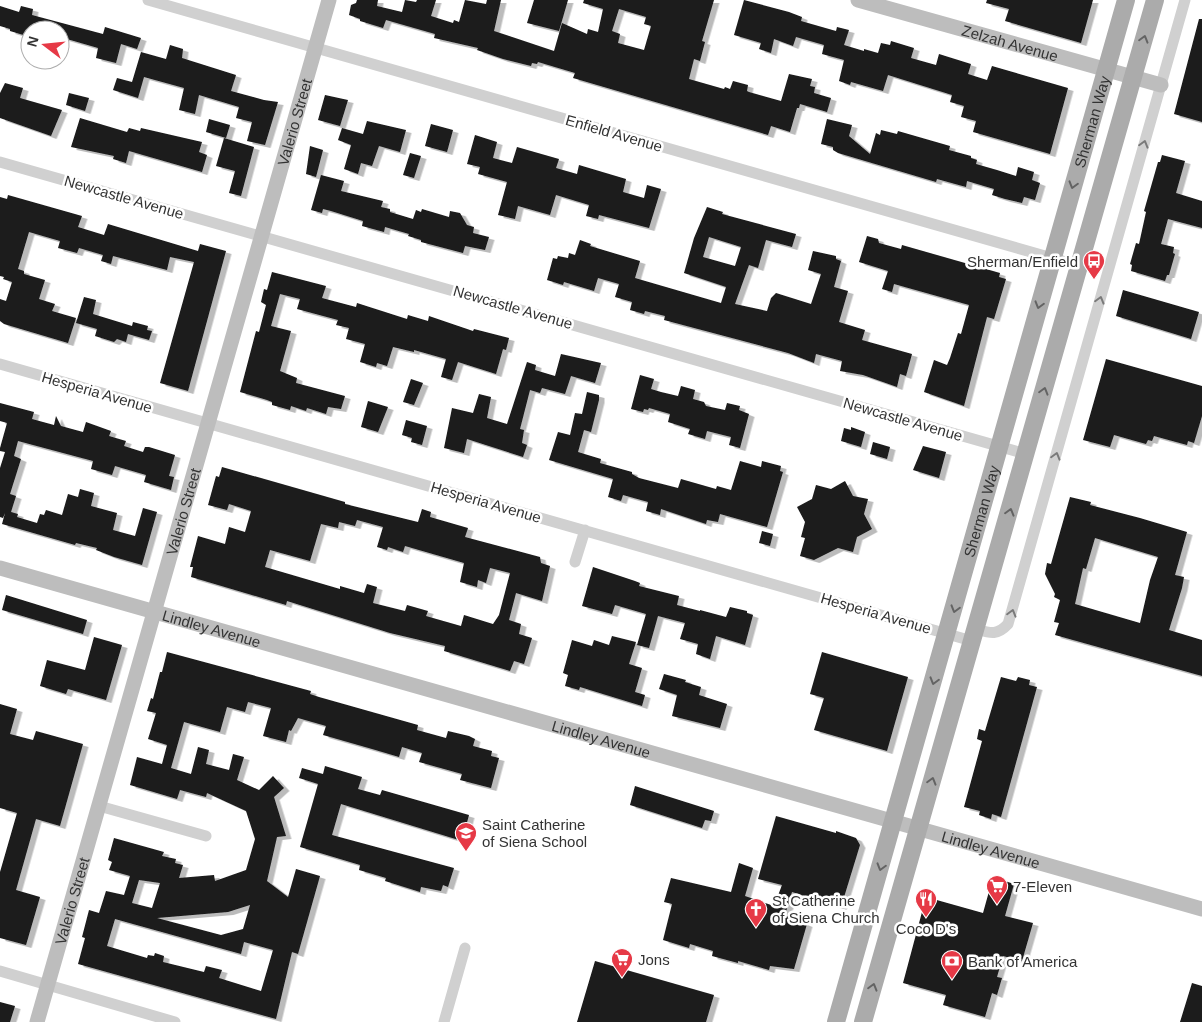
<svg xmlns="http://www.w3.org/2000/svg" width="1202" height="1022" font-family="Helvetica,sans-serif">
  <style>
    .building { fill: #1a1a1a; fill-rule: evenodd; filter: url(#shadow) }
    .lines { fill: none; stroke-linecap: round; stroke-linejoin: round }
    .street { stroke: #d0d0d0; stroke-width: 11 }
    .secondary { stroke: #bdbdbd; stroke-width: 15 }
    .primary { stroke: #ababab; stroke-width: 18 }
    .oneway { stroke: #636363 }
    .oneway2 { stroke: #7a7a7a }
    .labels { text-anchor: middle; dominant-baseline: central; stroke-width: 5; stroke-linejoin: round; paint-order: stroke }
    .street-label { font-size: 15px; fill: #333; stroke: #fff }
    .poi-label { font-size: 15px; fill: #333; stroke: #fff; text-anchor: start }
  </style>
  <defs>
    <filter id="shadow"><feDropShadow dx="5.5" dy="3" stdDeviation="0" flood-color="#0004"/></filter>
  </defs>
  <rect width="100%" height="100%" fill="#fff"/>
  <path class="building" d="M357,0H378L377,6L402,12L405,0L416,2L417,0H436L431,16L453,23L454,20L459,22L465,0L486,4L487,0H501L494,31L554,51L562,23L587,34L588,29L598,32L603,9L583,3L584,0H714L702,41L705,42L700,61L694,59L689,79L724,89L725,87L730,89L733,81L748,85L747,91L749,92L781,101L789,74L812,79L810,86L815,87L814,93L831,98L827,112L800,104L799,108H797L790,132L771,126L768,135L573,78L575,73L538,62L537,64L532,63L531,66L503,59L477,50L478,48L434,38L435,34L386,20L383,28L360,21V19L349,15L351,5L356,3ZM619,9L646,17L644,24L651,26L644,50L618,43L620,34L612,31Z
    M534,0H568L559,31L527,23Z
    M744,0L789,12L802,17L801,21L836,31L837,27L849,30L844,45L864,51V49L878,53L881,43L890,45L891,41L914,48L911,58L936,65L939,54L971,64L968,74L987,80L992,66L1068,88L1050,154L973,132L976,121L961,117L964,106L950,102L952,95L888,75L883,91L851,82L850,85L839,81L844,60L822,54L824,45L796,37L793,46L774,39L771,53L759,49L761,43L734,35Z
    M987,0H1093L1081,43L1005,21L1009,9L986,3Z
    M0,6L19,12L21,6L33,9L32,15L103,34L105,27L141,38L137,49L121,44L116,63L96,58L98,48L60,37V30H30V37L10,31V29L0,26Z
    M1199,19H1202V122L1174,114Z
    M170,45L183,49L182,58L236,75L231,91L264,100L278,102L265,145L247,141L252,122L236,118L239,107L199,95L195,114L179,110L184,88L144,77L138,98L113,90L117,78L132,82L141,52L166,59Z
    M5,83L23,88L20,98L62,110L51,136L0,118V93Z
    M69,93L89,98L85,111L66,105Z
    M325,95L348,100L340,126L318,120Z
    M80,118L127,132L129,128L140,131L141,128L202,142L199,152L207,155L202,172L129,151L126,163L113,159L114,156L71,147Z
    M209,119L230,125L226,138L206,132Z
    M827,119L852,125L849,136L870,154L876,133L880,135L881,130L897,134L898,131L950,146L949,150L971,156V158L977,160L976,164L997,170L1016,176L1018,167L1034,172L1032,180L1040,183L1035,200L1024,197L1022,203L1005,199L992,195L994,189L967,181L966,187L937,179L936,182L838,153L833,150V147L821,144Z
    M367,121L406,130L400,152L379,146L372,166L361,163L358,174L344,169L351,145L338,140L342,128L363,134Z
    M431,124L453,130L447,152L425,146Z
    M475,135L497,142L493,158L512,163L517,147L559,159L556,168L577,174L579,165L626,179L623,192L644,198L647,185L661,189L649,228L599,215L598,219L586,216L589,205L556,195L550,215L518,206L515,219L498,215L507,182L478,174L480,167L467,164Z
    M224,138L254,147L241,196L229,193L235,171L216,166Z
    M310,146L323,150L316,177L306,174Z
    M410,153L421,156L414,178L403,175Z
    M1162,155L1185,161L1176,193L1202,201V228L1168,219L1161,244L1174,247L1173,253L1175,254L1169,275H1167L1165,281L1131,271L1132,265L1130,264L1136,243L1139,244L1146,212L1144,211L1158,162H1160Z
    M321,175L344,181L341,191L383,201L381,207L390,209V212L413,219L416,210L421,212L422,209L449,217L450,211L460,213L467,225L474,227L473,233L489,237L485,250L465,246L463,253L421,242V240L408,236L409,234L385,227L384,232L362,226L363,221L331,211L323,209L322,213L311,210Z
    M8,195L82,216L78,227L104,235L108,224L198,251L200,244L226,251L188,391L160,383L194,262L170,257L167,270L113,256L111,264L101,261L103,255L79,248L77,253L58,248L60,241L29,232L18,269L24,271V274L45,280L39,299L55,304L52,311L76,318L68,343L4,324L0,321V299L6,301L12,282L3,279L4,277L0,276V197L7,199Z
    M707,207L723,212L722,214L796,234L792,247L766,240L758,268L749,265L735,304L767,311L771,298L776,293L811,304L821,274L808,270L813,251L836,256V259L841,261L834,287L848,291L839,322L865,330L862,340L912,354L906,376L900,374L897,387L863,375L840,371L842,361L816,354L814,363L788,353L664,320L665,316L645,311L644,314L630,310L632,302L615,297L619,284L598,278L594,291L564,282L563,285L547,280L553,258L557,259L558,256L568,258L569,253L575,255L580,240L591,244L590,246L640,261L635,278L721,303L726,287L684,273L694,238ZM709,237L741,247L735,266L703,257Z
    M867,236L878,239L879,243L901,249L902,245L1000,273L999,277L1006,279L994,319L987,317L964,406L924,392L934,360L947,365L950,358L958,333L961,334L969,305L894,284L892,292L882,289L888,271L859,262Z
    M272,272L326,286L322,298L356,307L357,303L407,319L408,315L428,321L429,316L473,331L474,329L509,338L506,350L503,349L496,374L458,362L452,380L441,377L446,359L414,350V352L393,347L387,366L377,363L376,367L360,362L365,344L346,339L349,328L336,325L338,320L297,309L300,299L280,294L271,326L291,331L280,371L297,378L296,383L345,396L341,409L328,407L326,414L307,408L306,411L291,406L290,410L272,405V402L267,400L240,392L256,331L259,332L266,305L261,302L264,289L267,290Z
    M1123,290L1199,312L1191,339L1116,316Z
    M84,297L96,300L93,314L132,326L133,322L148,326L147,330L152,331L149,340L128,334L126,342L117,339L114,342L95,336L97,329L76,323Z
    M561,354L601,363L595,383L571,376L565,394L542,388L540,393L530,390L520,429L524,430L522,443L527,445L523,457L467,439L464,453L444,448L452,408L473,413L479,394L491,397L487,418L507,424L527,362L536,365L535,370L555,376Z
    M1106,359L1202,386V416L1194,443L1188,441L1187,445L1154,436L1152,441L1148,440L1146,444L1114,435L1110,447L1083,440Z
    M640,375L654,379L651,389L661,392L678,396L681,386L695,390L693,399L704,402L706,406L725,410L727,403L740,406L739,410L749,414L740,448L729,445L731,437L707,431L705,439L688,434L690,429L668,422L670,414L649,408L648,410L644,409L643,412L631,409Z
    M411,379L423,383L414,405L403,402Z
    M587,392L599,395V400L591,432L584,430L578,452L601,459L600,463L632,472V474L639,478L678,488L681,479L716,489L717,486L731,490L740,461L761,467L762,461L781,466L780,471L783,472L767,527L720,514L718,522L707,520L706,524L661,509L660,515L646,511L648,502L623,495L621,501L608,497L613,479L549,460L558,432L570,435L575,413L582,414Z
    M368,401L388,407L378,432L361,427Z
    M0,403L34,412L32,419L54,425L56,416L61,426L83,432L86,422L111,431L109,436L126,441L124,446L143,452L145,447H149L175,455L169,476L174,477L171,490L144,482L146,475L115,466L112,475L91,469L93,461L18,441L14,456L21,459L10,494L16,496L11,512L18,514L17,517L37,523L40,514L44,515L46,510L62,515L68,494L78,497L80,489L94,493L91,506L117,513L113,530L135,536L143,508L157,512L142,565L114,557L96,550L97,548L76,543L75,545L2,524L5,513L3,518L0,517V468L5,452L0,451V448L7,423L0,421Z
    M406,420L427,426L422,445L411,442L412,438L402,435Z
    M851,427L865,432L861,447L841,441L844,428L851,430Z
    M873,442L890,447L887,459L870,454Z
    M923,446L946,452L939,478L913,470Z
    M222,467L345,502V504L418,522L422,509L431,512L430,517L468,528L465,537L540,557L541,563L550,566L542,601L516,593L509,620L521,624L519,634L532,638L524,664L514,661L510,671L444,651L445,646L390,633L287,601L286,605L191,577L193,567H190L198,536L225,544L229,527L245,532L251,511L229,504L227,510L208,505L216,476L219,477ZM357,520L383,527L377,547L387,550L388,547L403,552L405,546L464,563L460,582L477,587L478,580L486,583L490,568L510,573L499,615L493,624L464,615L461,626L426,616L428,611L407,605L405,611L373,603L377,587L367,584L364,593L340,586V589L265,567L270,550L310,561L321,524L338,528L339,522L355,526Z
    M845,481L853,496L868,499L864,514L872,529L857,537L853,552L838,548L814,560L800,556L805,538L801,537L805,522L797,507L812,499L816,485L831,489Z
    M1070,497L1091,502L1090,505L1140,518L1187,532L1175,575L1184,577L1182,588L1169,630L1202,640V676L1055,635L1059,623L1054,622L1060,600L1054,597L1055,594L1045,574L1047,563L1051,564ZM1095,538L1158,557L1150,580L1140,623L1075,604L1083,568L1086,569Z
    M762,531L773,534L770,546L759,543Z
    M593,567L635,581L640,583L639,586L679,596L677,605L700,611V610L726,617L730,607L747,611V613L753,615L745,645L716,636L710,659L696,654L698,644L680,639L685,623L658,616L649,648L637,645L646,614L615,605L612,614L582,606Z
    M6,595L87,620L83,634L2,610Z
    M612,636L636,642L629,664L642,668L635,692L645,695L642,706L580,687L579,690L565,686L568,675L563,673L572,640L592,646L594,640L609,645Z
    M94,637L122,645L106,700L68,689L66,694L40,686L47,660L85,670Z
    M167,652L311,691L310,694L319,697L418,725L417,730L446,738L448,731L469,736L475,739L473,746L492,751L491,756L499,758L491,788L460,780L462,774L419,762L422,753L402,747L399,757L372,749L323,735L326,726L298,718L291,731L289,730L286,742L263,736L271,708L248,702L245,712L227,707L220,732L184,722L171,768L191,774L198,747L209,750L206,764L229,770L233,754L244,757L237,780L259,790L273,776L284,788L274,797L286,836L277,837L267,881L288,897L296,869L320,876L298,954L292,952L276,1019L78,964L85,938L82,937L89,910L99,913L106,891L124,895L130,876L109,870L112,862L108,860L114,838L164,852L162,856L176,859L175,863L183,865L179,878L214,875L215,881L246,870L255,839L246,811L207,793L206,797L180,790L177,799L130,785L137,757L162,764L167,745L148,739L156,713L147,711L151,698L153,699L160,672H162ZM139,880L160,883L152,908L132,903ZM250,905L243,929L221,935L157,918L228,912ZM115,919L241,954L244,942L273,950L261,991L219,978L222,970L206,966L204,972L163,962L164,956L155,953L154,956L148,955L147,958L107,946Z
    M822,652L908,677L887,751L814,730L824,698L810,694Z
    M664,674L686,680L685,682L701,687L699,695L727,704L720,728L672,716L677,695L659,689Z
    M1001,677L1016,681L1018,677L1030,680L1029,685L1037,687L1001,817L992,814L991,819L979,815L980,811L964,807L982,741L977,739L979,729L985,731Z
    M0,704L17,709L10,734L33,740L36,731L83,744L60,826L36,819L16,890L40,897L26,945L0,938V872L17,813L0,808Z
    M325,766L362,777L358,789L380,795L382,790L469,815L462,841L341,804L332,835L454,868L448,887L443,885L441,891L421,887L420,892L385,881L386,878L359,870L360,865L300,847L318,784L299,778L302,768L323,774Z
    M635,786L714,811L711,821L705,820L702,828L630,805Z
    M776,816L836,833V831L856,838L860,845L841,907L792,892L785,915L807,924L794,969L770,966L769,970L738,961V963L712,956L713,951L690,944L689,948L663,940L672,904L664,902L671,878L731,892L739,863L753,868L745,896L774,906L782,885L758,879Z
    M993,877L1014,884L1005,916L1033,923L1022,961L1003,956L997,977L1002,978L997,995L992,993L985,1017L943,1005L946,995L903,983L926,897L983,913Z
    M595,961L714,995L706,1022H577Z
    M1192,983L1202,986V1022H1180Z
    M0,1002L15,1006L10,1022H0Z"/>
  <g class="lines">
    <path class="street" d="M148,0L1080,266
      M0,162L1026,454
      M0,364L972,641
      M575,562L585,530
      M976,629C990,633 997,636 1008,624L1185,0
      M99,806L206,836
      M0,971L175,1022
      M444,1022L465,948"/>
    <g class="secondary">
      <path id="s1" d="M858,0L1161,85"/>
      <path id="s2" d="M0,568L1202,909"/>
      <path id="s3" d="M37,1022L329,0"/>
    </g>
    <g class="primary">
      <path id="s4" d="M836,1022L1126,0"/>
      <path d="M863,1022L1155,0"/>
    </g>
  </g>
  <defs><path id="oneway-chevron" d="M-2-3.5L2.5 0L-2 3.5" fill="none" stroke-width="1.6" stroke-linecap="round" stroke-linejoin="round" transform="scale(1.25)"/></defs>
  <g class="oneway">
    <use href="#oneway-chevron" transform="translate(1144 39) rotate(-74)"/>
    <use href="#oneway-chevron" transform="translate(1073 185) rotate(106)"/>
    <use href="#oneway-chevron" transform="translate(1039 305) rotate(106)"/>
    <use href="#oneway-chevron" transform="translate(1044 391) rotate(-74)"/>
    <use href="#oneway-chevron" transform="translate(1010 512) rotate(-74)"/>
    <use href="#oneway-chevron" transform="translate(955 609) rotate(106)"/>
    <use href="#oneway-chevron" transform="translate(934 681) rotate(106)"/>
    <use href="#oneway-chevron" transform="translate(932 781) rotate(-74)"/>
    <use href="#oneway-chevron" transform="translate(881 867) rotate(106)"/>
    <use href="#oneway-chevron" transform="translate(873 987) rotate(-74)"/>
  </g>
  <g class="oneway2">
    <use href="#oneway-chevron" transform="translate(1144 144) rotate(-74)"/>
    <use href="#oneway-chevron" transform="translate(1100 300) rotate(-74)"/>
    <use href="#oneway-chevron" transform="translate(1056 456) rotate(-74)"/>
    <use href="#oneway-chevron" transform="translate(1012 613) rotate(-74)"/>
  </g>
  <defs>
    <g id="bus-pin" transform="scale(1.125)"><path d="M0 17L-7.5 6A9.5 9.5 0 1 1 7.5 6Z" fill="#e63946" stroke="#fff"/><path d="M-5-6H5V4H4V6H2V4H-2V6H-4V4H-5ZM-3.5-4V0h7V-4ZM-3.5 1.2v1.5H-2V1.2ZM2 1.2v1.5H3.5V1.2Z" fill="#fff"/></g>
    <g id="school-pin" transform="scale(1.125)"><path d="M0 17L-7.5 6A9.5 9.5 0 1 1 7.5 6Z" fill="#e63946" stroke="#fff"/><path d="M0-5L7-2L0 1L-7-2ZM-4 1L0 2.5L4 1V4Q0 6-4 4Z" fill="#fff"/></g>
    <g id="supermarket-pin" transform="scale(1.125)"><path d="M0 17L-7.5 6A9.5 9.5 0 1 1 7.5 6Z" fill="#e63946" stroke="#fff"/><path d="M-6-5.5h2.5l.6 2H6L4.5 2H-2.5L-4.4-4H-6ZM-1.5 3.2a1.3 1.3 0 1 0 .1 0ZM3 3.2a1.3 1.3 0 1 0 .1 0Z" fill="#fff"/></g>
    <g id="restaurant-pin" transform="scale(1.125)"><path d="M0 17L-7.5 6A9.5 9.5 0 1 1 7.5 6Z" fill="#e63946" stroke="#fff"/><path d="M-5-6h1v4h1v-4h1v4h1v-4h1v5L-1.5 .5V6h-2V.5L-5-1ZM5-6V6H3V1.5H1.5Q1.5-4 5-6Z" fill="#fff"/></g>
    <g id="church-pin" transform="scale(1.125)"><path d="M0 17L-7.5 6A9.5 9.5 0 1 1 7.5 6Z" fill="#e63946" stroke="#fff"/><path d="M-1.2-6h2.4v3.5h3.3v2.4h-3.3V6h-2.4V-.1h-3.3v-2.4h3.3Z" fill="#fff"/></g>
    <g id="bank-pin" transform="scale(1.125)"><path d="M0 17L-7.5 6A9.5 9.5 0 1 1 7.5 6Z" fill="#e63946" stroke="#fff"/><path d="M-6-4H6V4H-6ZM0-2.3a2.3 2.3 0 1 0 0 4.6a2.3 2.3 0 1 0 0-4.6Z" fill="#fff"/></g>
  </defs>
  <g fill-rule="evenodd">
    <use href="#bus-pin" x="1094" y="261"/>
    <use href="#school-pin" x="466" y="833"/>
    <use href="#supermarket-pin" x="997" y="886"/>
    <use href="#restaurant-pin" x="926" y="899"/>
    <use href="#church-pin" x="756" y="909"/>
    <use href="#supermarket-pin" x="622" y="959"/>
    <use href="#bank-pin" x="952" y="961"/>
  </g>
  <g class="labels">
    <g class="street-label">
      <text stroke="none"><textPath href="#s1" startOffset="158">Zelzah Avenue</textPath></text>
      <text stroke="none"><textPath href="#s3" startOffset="936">Valerio Street</textPath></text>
      <text stroke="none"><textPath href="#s4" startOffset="936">Sherman Way</textPath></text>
      <text transform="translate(614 133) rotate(16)">Enfield Avenue</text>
      <text transform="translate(124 197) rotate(16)">Newcastle Avenue</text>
      <text transform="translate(513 307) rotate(16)">Newcastle Avenue</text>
      <text transform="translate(97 392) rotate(16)">Hesperia Avenue</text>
      <text transform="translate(903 419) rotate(16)">Newcastle Avenue</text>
      <text transform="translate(486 502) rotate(16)">Hesperia Avenue</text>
      <text stroke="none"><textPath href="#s3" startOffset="531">Valerio Street</textPath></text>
      <text stroke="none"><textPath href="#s4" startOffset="531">Sherman Way</textPath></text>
      <text transform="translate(876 613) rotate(16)">Hesperia Avenue</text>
      <text stroke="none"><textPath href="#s2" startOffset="220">Lindley Avenue</textPath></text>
      <text stroke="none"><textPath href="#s2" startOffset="625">Lindley Avenue</textPath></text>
      <text stroke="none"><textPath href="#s2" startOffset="1030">Lindley Avenue</textPath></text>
      <text stroke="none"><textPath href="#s3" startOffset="126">Valerio Street</textPath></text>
    </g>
    <g class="poi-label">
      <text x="1078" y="261" text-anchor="end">Sherman/Enfield</text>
      <text x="482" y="824">Saint Catherine<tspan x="482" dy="17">of Siena School</tspan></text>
      <text x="1013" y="886">7-Eleven</text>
      <text x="772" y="900">St Catherine<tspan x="772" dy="17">of Siena Church</tspan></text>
      <text x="926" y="928" text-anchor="middle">Coco D's</text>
      <text x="638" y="959">Jons</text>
      <text x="968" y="961">Bank of America</text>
    </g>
  </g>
  <g transform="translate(45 45) rotate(286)"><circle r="24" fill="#ffffff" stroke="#adadad"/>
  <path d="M0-4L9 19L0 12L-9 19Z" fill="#e63946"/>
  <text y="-8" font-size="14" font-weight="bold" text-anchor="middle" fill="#333333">N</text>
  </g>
</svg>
